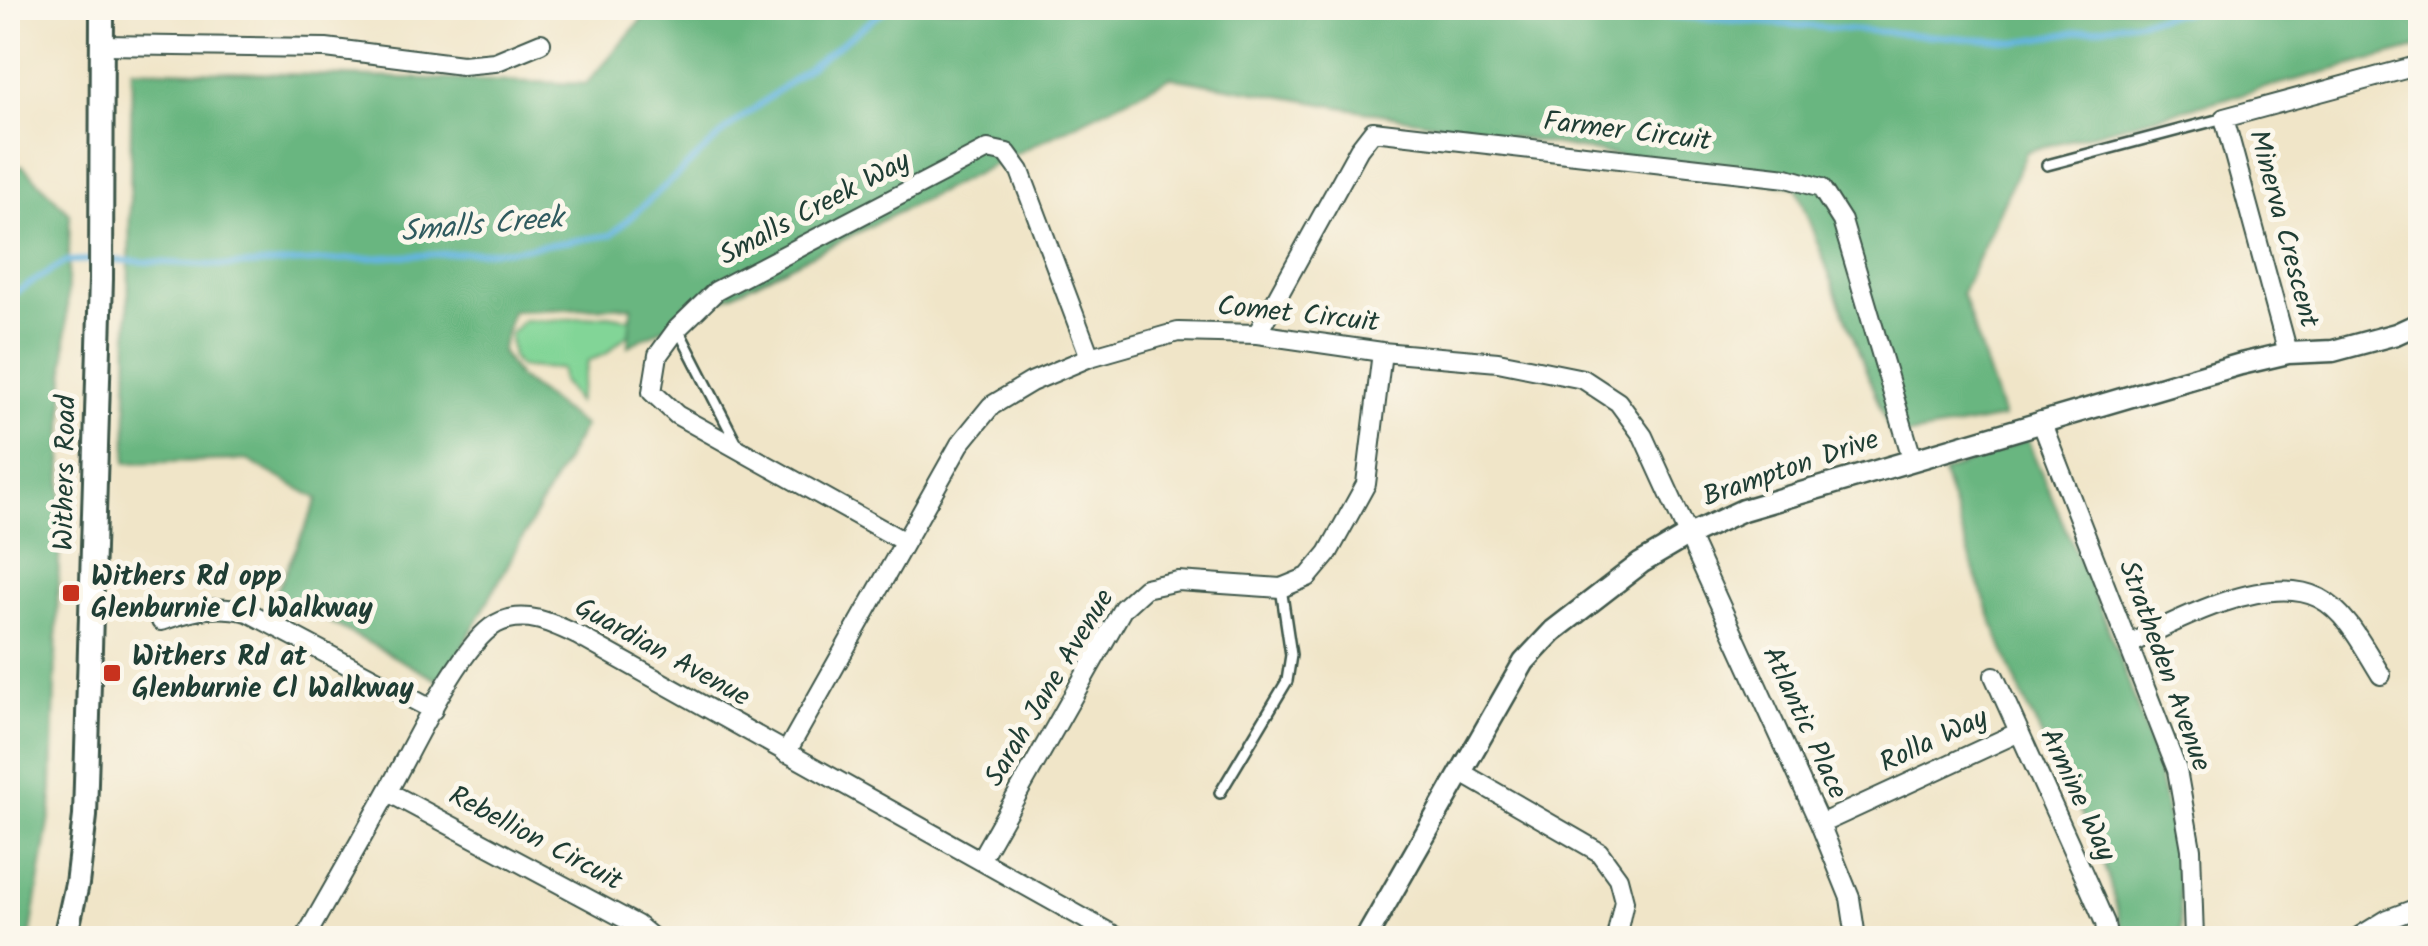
<svg xmlns="http://www.w3.org/2000/svg" width="2428" height="946" font-family="Kalam,sans-serif">
  <style>
    .green { fill: #82d597; stroke: #508966; stroke-width: 2.5 }
    .forest { fill: #69b680; stroke: #447a5a; stroke-width: 2.5 }
    .lines { fill: none; stroke-linecap: round; stroke-linejoin: round }
    .stream { stroke: #64b5df; stroke-width: 6 }
    .service-casing { stroke: #3e564a; stroke-width: 14 }
    .minor-casing { stroke: #3e564a; stroke-width: 22 }
    .tertiary-casing { stroke: #3e564a; stroke-width: 25 }
    .secondary-casing { stroke: #3e564a; stroke-width: 28 }
    .service { stroke: #fff; stroke-width: 9 }
    .minor { stroke: #fff; stroke-width: 18 }
    .tertiary { stroke: #fff; stroke-width: 20 }
    .secondary { stroke: #fff; stroke-width: 22 }
    .poi-dot { fill: #c8321e; stroke: #fbf7ec; stroke-width: 4 }
    .labels { text-anchor: middle; dominant-baseline: central; stroke-width: 10; stroke-linejoin: round; paint-order: stroke }
    .street-label { font-size: 28px; fill: #1f3d34; stroke: #fbf7ec }
    .poi-label { font-size: 28px; font-weight: bold; fill: #1f3d34; stroke: #fbf7ec; text-anchor: start }
    .water-label { font-size: 30px; font-style: italic; fill: #305b5f; stroke: #fbf7ec }
  </style>
  <rect width="100%" height="100%" fill="#fbf7ec"/>
  <filter id="ink" filterUnits="userSpaceOnUse"><feTurbulence type="fractalNoise" baseFrequency=".01" numOctaves="2"/><feDisplacementMap in="SourceGraphic" scale="20" xChannelSelector="R" yChannelSelector="G"/><feConvolveMatrix kernelMatrix="1 2 1 2 8 2 1 2 1" color-interpolation-filters="sRGB"/></filter>
  <filter id="wash" filterUnits="userSpaceOnUse"><feTurbulence type="fractalNoise" baseFrequency=".0048" numOctaves="4" result="noise"/><feDisplacementMap in="SourceGraphic" scale="40" xChannelSelector="R" yChannelSelector="G"/><feGaussianBlur stdDeviation="2.25" result="paint"/><feColorMatrix in="noise" values="0 0 0 0 0 0 0 0 0 0 0 0 0 0 0 0 0 1.4 0 .05"/><feComposite in="paint" operator="in"/></filter>
  <g filter="url(#wash)">
    <rect width="100%" height="100%" fill="#f0e5c8"/>
    <path class="green" d="M608,315L642,321L606,354L588,361L577,402L562,381L561,369L519,367L512,357L510,334L524,320L549,321Z"/>
    <path class="forest" d="M647,8H2420V47L2027,151L1962,293L2003,418L1892,438L1796,187L1171,77L628,346L632,306L512,311L501,352L518,377L584,426L443,683L276,593L318,499L247,460L126,463L132,69L586,84L643,18Z
      M22,165L70,214L51,810L30,938H8V174Z
      M2027,439C2090,591 2185,772 2180,938H2122C2111,850 2059,777 2023,698C1991,625 1967,549 1943,473Z"/>
    <g class="lines">
      <path class="stream" d="M1562,8L2018,42L2210,8
        M108,260L230,266L511,250L611,235L731,126L888,8
        M8,297L67,261L96,260"/>
    </g>
  </g>
  <g filter="url(#ink)">
    <g class="lines">
      <g class="service-casing">
        <path id="service" d="M2047,165L2224,118
          M678,329L737,444
          M1220,793L1287,681L1291,655L1281,588"/>
      </g>
      <g class="minor-casing">
        <path id="minor" d="M102,45L326,48L462,65L495,62L541,43
          M1257,334L1359,149L1373,131L1787,178L1821,188L1842,221L1912,458
          M2288,353L2224,118L2420,65
          M2041,421L2177,770L2191,849L2194,938
          M903,541L677,415L652,392L658,355L677,329L716,291L988,149L1007,153L1020,171L1090,357
          M161,621C195,610 213,604 248,612L433,710
          M2130,644C2176,620 2268,572 2319,598C2347,612 2365,650 2381,675
          M1994,676L2087,882L2105,923L2107,938
          M786,753L960,444L991,406L1031,382L1090,357L1178,332L1257,334L1382,352L1498,362L1583,379L1618,402L1643,436L1820,824L1850,898L1856,938
          M1462,773L1599,852L1618,878L1624,901L1616,938
          M388,792L637,925L653,938
          M1820,824L2017,733
          M980,860L1123,608L1145,588L1178,581L1281,588L1308,577L1328,553L1366,484L1382,352
          M305,938C333,889 361,840 388,791C410,752 460,644 496,624C524,609 552,623 577,635L1119,938
          M2357,938L2388,919L2420,907"/>
      </g>
      <g class="tertiary-casing">
        <path id="tertiary" d="M1366,938L1524,662L1553,631L1641,563L1687,536L1743,510L2241,364L2288,353L2333,351L2396,334L2420,323"/>
      </g>
      <g class="secondary-casing">
        <path id="secondary" d="M65,938L77,884L85,816L101,279L102,8"/>
      </g>
      <use href="#service" class="service"/>
      <use href="#minor" class="minor"/>
      <use href="#tertiary" class="tertiary"/>
      <use href="#secondary" class="secondary"/>
    </g>
  </g>
  <g class="poi-dot">
    <rect x="61" y="583" width="20" height="20" rx="5"/>
    <rect x="102" y="663" width="20" height="20" rx="5"/>
  </g>
  <g class="labels">
    <g class="street-label">
      <text transform="translate(1627 132) rotate(7)">Farmer Circuit</text>
      <text transform="translate(815 209) rotate(-28)">Smalls Creek Way</text>
      <text transform="translate(2283 229) rotate(75)">Minerva Crescent</text>
      <text transform="translate(1298 315) rotate(6)">Comet Circuit</text>
      <text transform="translate(1791 469) rotate(-19)">Brampton Drive</text>
      <text transform="translate(66 473) rotate(-89)">Withers Road</text>
      <text transform="translate(662 653) rotate(29)">Guardian Avenue</text>
      <text transform="translate(2164 666) rotate(70)">Stratheden Avenue</text>
      <text transform="translate(1050 688) rotate(-59)">Sarah Jane Avenue</text>
      <text transform="translate(1804 723) rotate(65)">Atlantic Place</text>
      <text transform="translate(1934 741) rotate(-25)">Rolla Way</text>
      <text transform="translate(2077 795) rotate(65)">Armine Way</text>
      <text transform="translate(535 839) rotate(28)">Rebellion Circuit</text>
    </g>
    <g class="poi-label">
      <text x="91" y="577">Withers Rd opp<tspan x="91" dy="32">Glenburnie Cl Walkway</tspan></text>
      <text x="132" y="657">Withers Rd at<tspan x="132" dy="32">Glenburnie Cl Walkway</tspan></text>
    </g>
    <g class="water-label">
      <text transform="translate(482 226) rotate(-5)">Smalls Creek</text>
    </g>
  </g>
  <rect width="2428" height="946" fill="none" stroke="#fbf7ec" stroke-width="40"/>
</svg>
